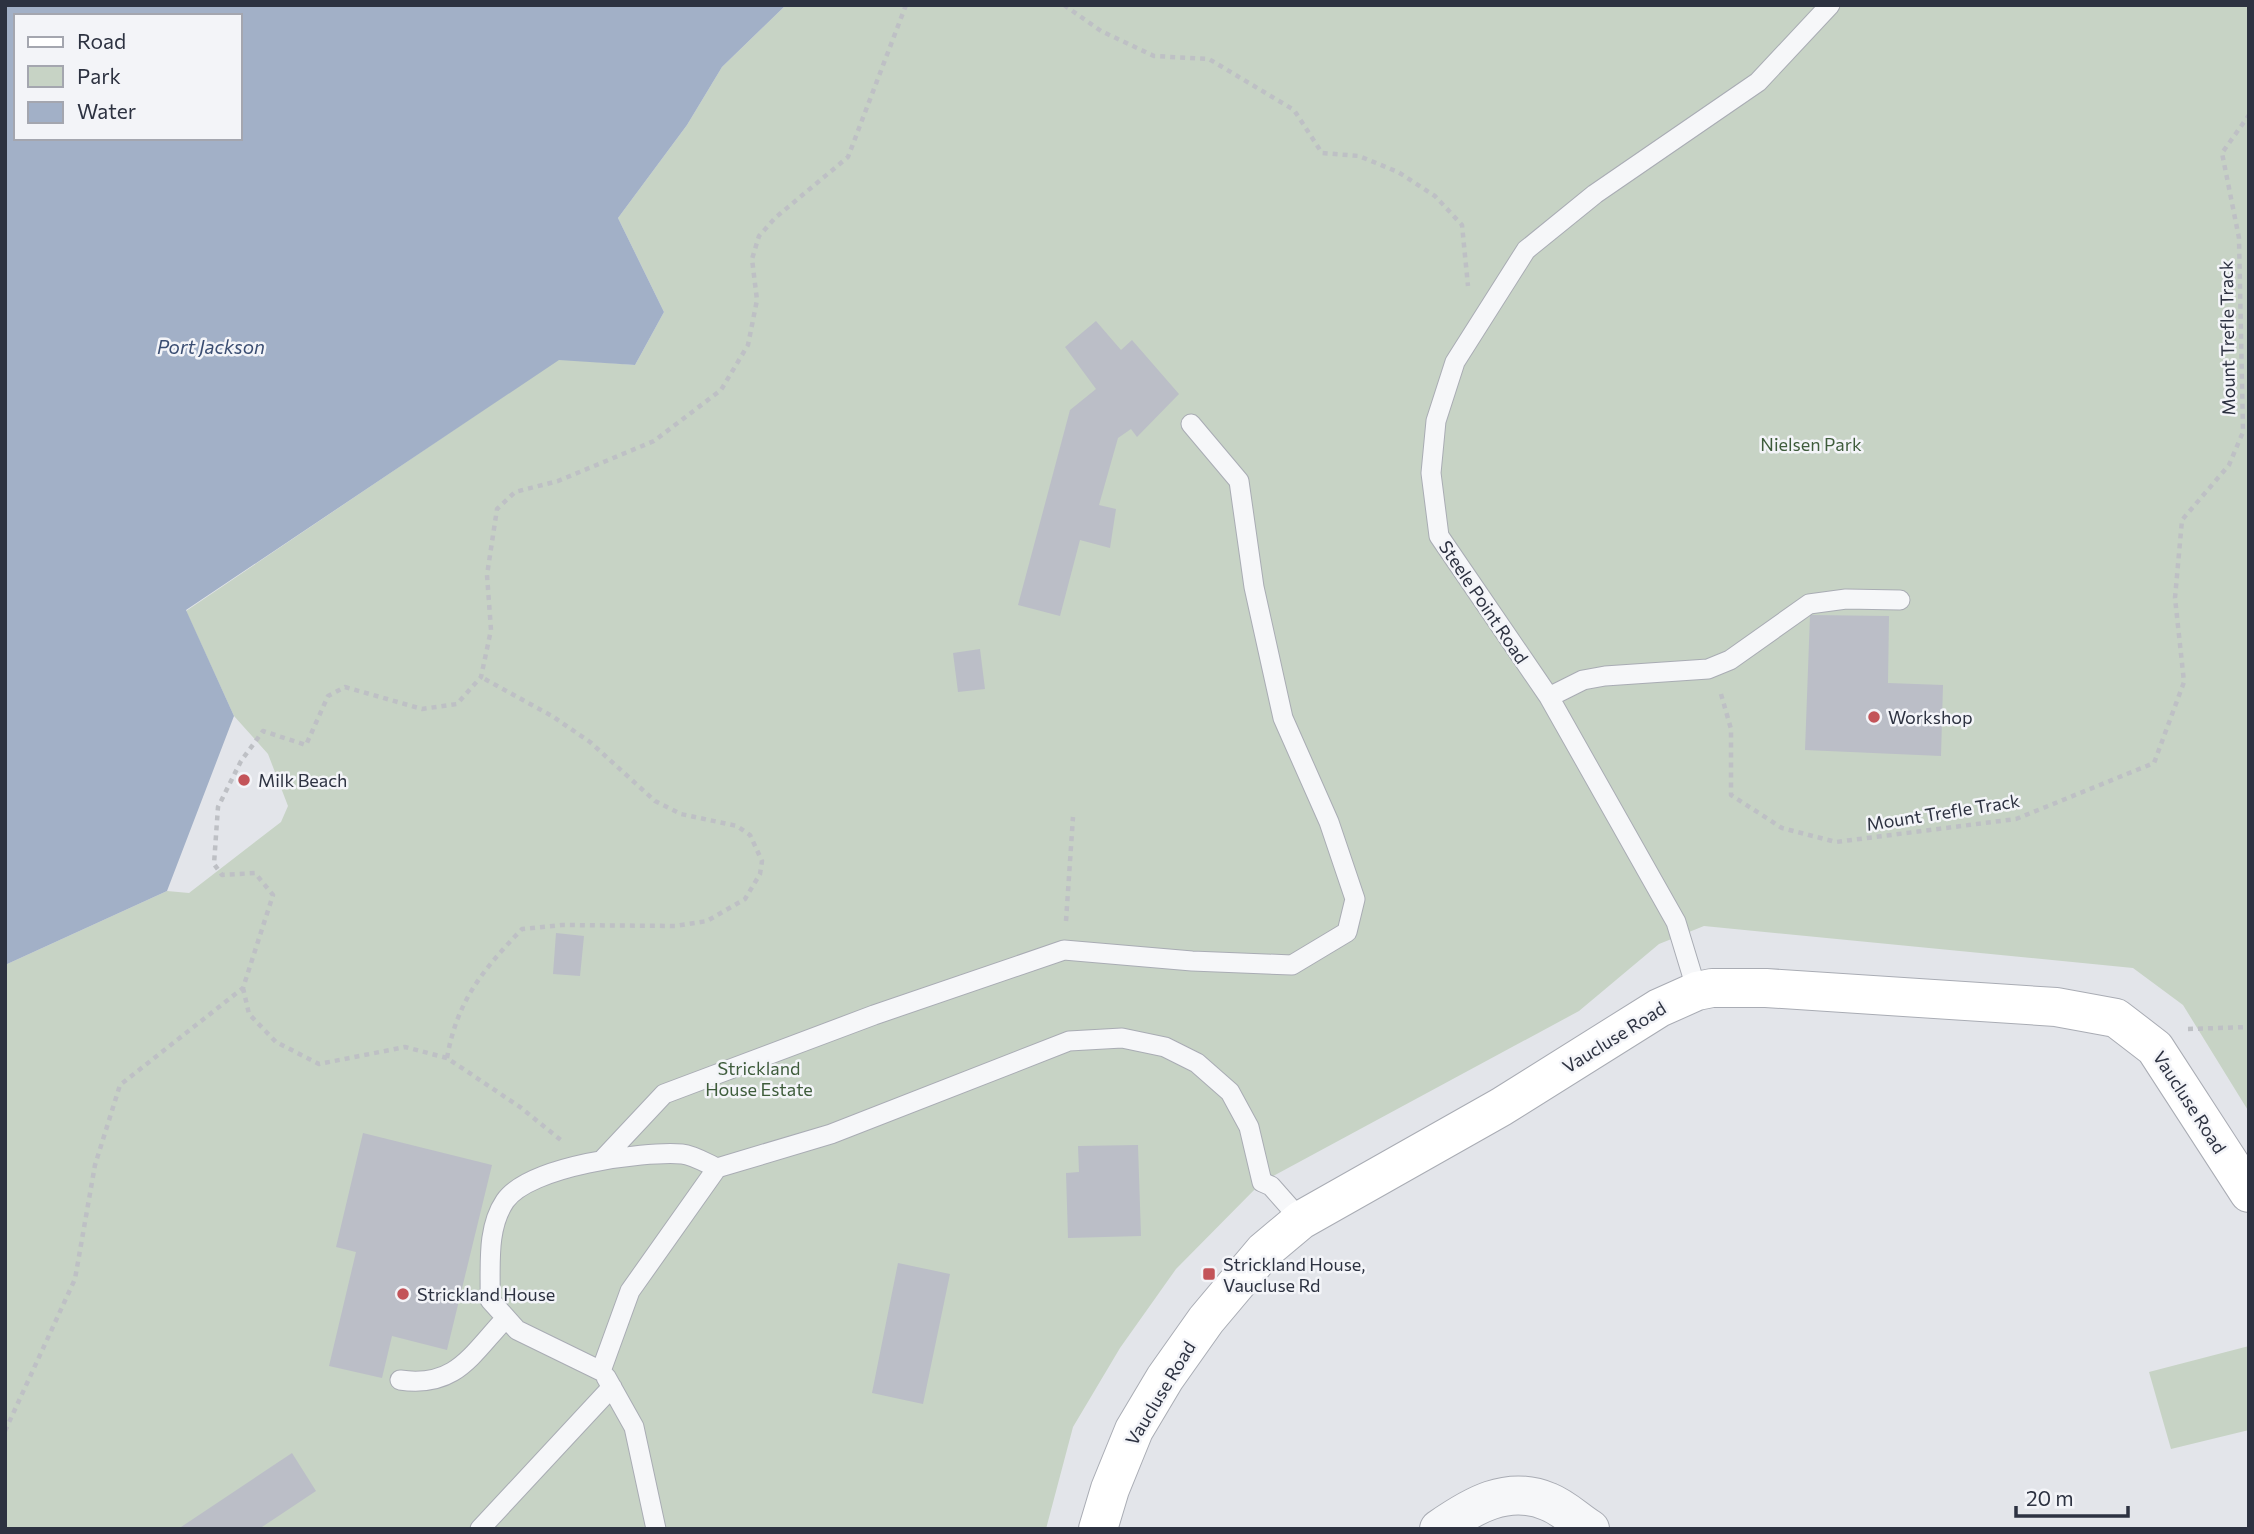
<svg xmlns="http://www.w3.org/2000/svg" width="2254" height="1534" font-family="Commissioner,sans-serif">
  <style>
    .green { fill: #c7d3c5 }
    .water { fill: #a2b0c7; fill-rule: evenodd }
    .building { fill: #bbbec7 }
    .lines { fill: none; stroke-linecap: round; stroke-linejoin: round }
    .lane-casing { stroke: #a9acb4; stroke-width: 21 }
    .street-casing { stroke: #a9acb4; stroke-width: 40 }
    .secondary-casing { stroke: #a9acb4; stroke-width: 40 }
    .path { stroke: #bec0c5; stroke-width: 4.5; stroke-dasharray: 5 5; stroke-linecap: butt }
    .lane { stroke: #f6f7f9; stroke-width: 19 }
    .street { stroke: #f6f7f9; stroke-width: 38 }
    .secondary { stroke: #fff; stroke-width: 38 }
    .poi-dot { fill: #c35459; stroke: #f3f4f8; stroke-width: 2.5 }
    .labels { text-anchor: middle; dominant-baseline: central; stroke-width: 5; stroke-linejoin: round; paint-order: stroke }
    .street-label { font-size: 18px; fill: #2d3241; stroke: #f3f4f8 }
    .park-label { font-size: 18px; fill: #3e5c3b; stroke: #f3f4f8 }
    .poi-label { font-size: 18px; fill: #2d3241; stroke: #f3f4f8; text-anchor: start }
    .water-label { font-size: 19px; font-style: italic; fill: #3a4d72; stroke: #f3f4f8 }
  </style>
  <rect width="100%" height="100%" fill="#e3e5ea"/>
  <path class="green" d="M786,5H2249V1112L2183,1005L2133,968L1704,926L1659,944L1579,1011L1262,1182L1176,1269L1120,1348L1073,1427L1046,1529H5V965L167,891L189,893L281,822L288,806L268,754L234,716L186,611L559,359L635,365L664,312L618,218L687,125L722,67Z
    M2249,1346V1430L2171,1449L2149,1372Z"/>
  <path class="water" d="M5,5H786L722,67L687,125L618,218L664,312L635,365L559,360L186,610L234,716L167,891L5,965ZM16,16H240V138H16Z"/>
  <path class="building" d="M1096,321L1121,350L1132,340L1179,394L1137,437L1131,429L1118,438L1099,505L1116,509L1110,548L1080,540L1060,616L1018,605L1070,410L1096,389L1065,347Z
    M1810,615L1889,616L1888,683L1943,685L1941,756L1805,750Z
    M980,649L985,689L958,692L953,653Z
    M556,933L584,936L580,976L553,974Z
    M363,1133L492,1165L447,1350L392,1336L382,1378L329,1366L356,1252L336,1247Z
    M1138,1145L1141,1236L1068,1238L1066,1173L1079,1172L1078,1146Z
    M898,1263L950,1274L923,1404L872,1393Z
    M292,1453L316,1491L259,1529H178Z"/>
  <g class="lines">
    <g class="lane-casing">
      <path id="lane" d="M1549,697L1583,680L1605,676L1708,669L1730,660L1809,604L1846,599L1900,600
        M1697,991L1676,922L1549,697L1439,536L1431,473L1436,421L1455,362L1526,250L1595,194L1758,82L1830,5
        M604,1158L664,1094L874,1015L1064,950L1192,961L1292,965L1347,932L1355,899L1329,822L1283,718L1254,587L1239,481L1191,424
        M717,1168C706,1163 693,1155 682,1154C642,1151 529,1166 505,1201C486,1229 491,1267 490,1300L517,1330L601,1371L630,1291L717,1168L831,1134L1069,1041L1122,1038L1165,1047L1197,1063L1230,1092L1249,1127L1262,1182L1271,1186L1301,1220
        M606,1377L634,1427L656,1529
        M400,1380C456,1388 471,1355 506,1318
        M480,1529L612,1387"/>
    </g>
    <g class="street-casing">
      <path id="street" d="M1439,1529C1472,1506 1508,1484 1549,1502C1564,1508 1577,1521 1590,1529"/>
    </g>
    <g class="secondary-casing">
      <path id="secondary" d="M1098,1529L1110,1489L1134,1430L1165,1378L1206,1320L1264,1251L1301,1220L1501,1107L1659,1008L1697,991L1712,988H1766L2056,1007L2116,1018L2155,1048L2249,1193"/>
    </g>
    <path class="path" d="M1064,5L1101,31L1154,56L1209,59L1294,110L1322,153L1359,156L1398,172L1435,196L1462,225L1468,286
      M1721,694L1731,729V795L1782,828L1836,842L2016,819L2154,763L2184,682L2175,598L2182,520L2229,465L2243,432L2239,238L2222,153L2249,115
      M1066,921L1073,817
      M243,988L249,1014L276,1042L319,1064L405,1047L447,1058L520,1107L562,1141
      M2188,1029L2249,1027
      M447,1058C457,1001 482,971 522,929L562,925L675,926L707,921L745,899L760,874L762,861L750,835L737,826L681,814L655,801L590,742L552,716L481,677
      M5,1431L75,1279L95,1165L120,1085L243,988L273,895L255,873L222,875L214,864L218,807L241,761L263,731L306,745L328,696L345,687L422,709L457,704L481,677L491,630L487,575L497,509L515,492L558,481L654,441L721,390L748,345L757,300L752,259L759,236L775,218L848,157L906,5"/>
    <use href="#lane" class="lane"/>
    <use href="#street" class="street"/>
    <use href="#secondary" class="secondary"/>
  </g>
  <g class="poi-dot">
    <circle cx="1874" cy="717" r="7"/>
    <circle cx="244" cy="780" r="7"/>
    <rect x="1202" y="1267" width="14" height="14" rx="3.5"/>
    <circle cx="403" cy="1294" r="7"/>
  </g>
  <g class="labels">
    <g class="street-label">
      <text transform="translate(2227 338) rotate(-91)">Mount Trefle Track</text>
      <text transform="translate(1484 602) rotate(56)">Steele Point Road</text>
      <text transform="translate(1943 812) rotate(-9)">Mount Trefle Track</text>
      <text transform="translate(1614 1037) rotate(-32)">Vaucluse Road</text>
      <text transform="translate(2190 1102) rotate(57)">Vaucluse Road</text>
      <text transform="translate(1160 1393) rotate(-59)">Vaucluse Road</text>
    </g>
    <g class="park-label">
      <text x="1811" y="444">Nielsen Park</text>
      <text x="759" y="1068">Strickland<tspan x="759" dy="21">House Estate</tspan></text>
    </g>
    <g class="poi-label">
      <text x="1888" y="717">Workshop</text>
      <text x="258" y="780">Milk Beach</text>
      <text x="1223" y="1264">Strickland House,<tspan x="1223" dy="21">Vaucluse Rd</tspan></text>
      <text x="417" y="1294">Strickland House</text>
    </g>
    <g class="water-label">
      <text x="211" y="346">Port Jackson</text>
    </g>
  </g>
  <rect width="2254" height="1534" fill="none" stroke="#2d3241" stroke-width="14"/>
  <rect x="14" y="14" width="228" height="126" fill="#f3f4f8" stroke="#a4a6af" stroke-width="2"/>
  <rect x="28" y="37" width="35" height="10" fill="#ffffff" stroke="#a4a6af" stroke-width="2"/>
  <text x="77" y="49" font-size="21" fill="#2d3241">Road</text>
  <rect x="28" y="66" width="35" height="21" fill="#c7d3c5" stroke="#a4a6af" stroke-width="2"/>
  <text x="77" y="84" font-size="21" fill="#2d3241">Park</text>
  <rect x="28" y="102" width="35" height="21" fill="#a2b0c7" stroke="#a4a6af" stroke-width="2"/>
  <text x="77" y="119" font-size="21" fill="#2d3241">Water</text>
  <path d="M2016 1506v10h112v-10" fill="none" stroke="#2d3241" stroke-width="3.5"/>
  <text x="2026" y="1506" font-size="21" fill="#2d3241" stroke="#f3f4f8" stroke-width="5" paint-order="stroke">20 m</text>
</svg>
